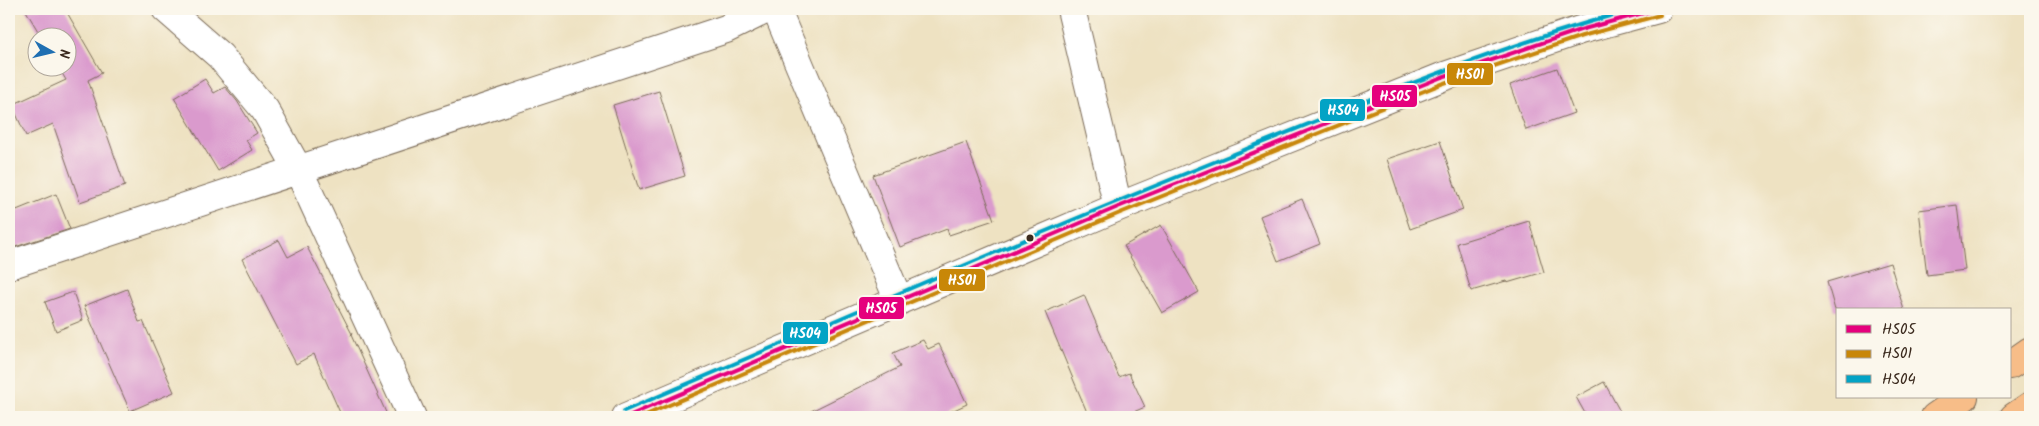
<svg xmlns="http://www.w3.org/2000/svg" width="2039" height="426" font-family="Kalam,sans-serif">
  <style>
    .building { fill: #da9acd }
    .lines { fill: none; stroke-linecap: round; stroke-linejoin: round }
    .minor-casing { stroke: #7a6a57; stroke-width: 30 }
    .highway-casing { stroke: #7a6a57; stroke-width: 30 }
    .minor { stroke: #fff; stroke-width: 28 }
    .highway { stroke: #f7bd88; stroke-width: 28 }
    .bus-1-casing { stroke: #fbf7ec; stroke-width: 8 }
    .bus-2-casing { stroke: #fbf7ec; stroke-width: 8 }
    .bus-3-casing { stroke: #fbf7ec; stroke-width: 8 }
    .bus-1 { stroke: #e5007d; stroke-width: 4 }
    .bus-2 { stroke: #c88708; stroke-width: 4 }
    .bus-3 { stroke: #03a3c5; stroke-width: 4 }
    .bus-dot { fill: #3b2a1e; stroke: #fbf7ec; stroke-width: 2 }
    .line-badge { stroke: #fbf7ec; stroke-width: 2 }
    .badge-label { font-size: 14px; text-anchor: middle; font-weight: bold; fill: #fff }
  </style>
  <rect width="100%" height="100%" fill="#fbf7ec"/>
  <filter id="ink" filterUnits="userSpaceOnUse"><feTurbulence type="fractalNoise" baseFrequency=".02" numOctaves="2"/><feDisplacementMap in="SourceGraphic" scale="10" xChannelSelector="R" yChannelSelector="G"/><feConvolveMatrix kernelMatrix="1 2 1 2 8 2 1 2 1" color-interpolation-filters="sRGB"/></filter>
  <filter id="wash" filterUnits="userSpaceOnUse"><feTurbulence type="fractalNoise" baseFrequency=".0096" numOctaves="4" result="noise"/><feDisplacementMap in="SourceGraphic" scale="20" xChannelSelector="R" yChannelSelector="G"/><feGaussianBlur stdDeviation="1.12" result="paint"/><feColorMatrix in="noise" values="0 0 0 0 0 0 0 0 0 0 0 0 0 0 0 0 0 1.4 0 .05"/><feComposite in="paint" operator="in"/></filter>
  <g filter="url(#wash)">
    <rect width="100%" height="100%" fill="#eee2c2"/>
    <g id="blocks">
      <path class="building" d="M25,9H65L102,73L88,80L125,186L80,202L53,124L26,136L12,105L66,80L59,68H68V38H42Z
        M1557,68L1574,113L1526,130L1510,85Z
        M205,79L214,93L225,87L237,101L257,133L246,140L252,150L218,171L174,98Z
        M659,91L685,176L639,190L613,105Z
        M1440,141L1463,210L1410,229L1387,159Z
        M966,142L994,220L949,235L947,229L900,247L873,175Z
        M56,194L70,229L9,249V213Z
        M1302,199L1320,244L1278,261L1260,216Z
        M1957,205L1965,270L1927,275L1919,210Z
        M1529,221L1544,272L1507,283L1506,281L1471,291L1457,243Z
        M1161,225L1199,292L1162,313L1124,246Z
        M279,240L288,257L307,247L352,334L351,335L388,417H342L314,354L296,364L242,259Z
        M1890,263L1904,310H1835L1827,282Z
        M127,289L139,322L143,321L174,392L130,411L84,306Z
        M73,292L83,320L56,331L45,302Z
        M1084,295L1119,377L1129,373L1145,407L1122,417H1089L1045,312Z
        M923,340L928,349L939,344L967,404L939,417H799L900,367L893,353Z
        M1604,382L1623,417H1587L1576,397Z"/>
    </g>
  </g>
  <g filter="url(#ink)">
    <use href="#blocks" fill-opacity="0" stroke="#7a6a57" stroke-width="1"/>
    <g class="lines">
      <g class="minor-casing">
        <path id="minor" d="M166,9L220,56L265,110L298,169L412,417
          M776,9L899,301
          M1071,9L1118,207
          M9,265L726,29L767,9
          M626,417L1118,207L1442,77L1580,30L1658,9"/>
      </g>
      <g class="highway-casing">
        <path id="highway" d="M2010,365L2030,351
          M1935,417L1964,397
          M2014,417L2030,406"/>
      </g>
      <use href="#minor" class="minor"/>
      <use href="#highway" class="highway"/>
      <g class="bus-1-casing">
        <path id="bus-1" d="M626,417L1118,207L1442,77L1580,30L1658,9"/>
      </g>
      <g class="bus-2-casing">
        <path id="bus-2" d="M641,417L1120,213L1444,83L1582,36L1660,15"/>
      </g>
      <g class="bus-3-casing">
        <path id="bus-3" d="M624,411C830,323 1036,233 1244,150C1373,98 1501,45 1635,9"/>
      </g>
      <use href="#bus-1" class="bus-1"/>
      <use href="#bus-2" class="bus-2"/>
      <use href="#bus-3" class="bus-3"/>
    </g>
  </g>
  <circle class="bus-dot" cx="1030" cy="238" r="4.5"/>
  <g class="line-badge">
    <rect x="1446" y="62" width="48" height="24" rx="5" fill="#c88708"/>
    <rect x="1371" y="84" width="47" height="24" rx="5" fill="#e5007d"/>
    <rect x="1319" y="98" width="47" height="24" rx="5" fill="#03a3c5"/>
    <rect x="938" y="268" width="48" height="24" rx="5" fill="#c88708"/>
    <rect x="858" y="296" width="47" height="24" rx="5" fill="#e5007d"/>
    <rect x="782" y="321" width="47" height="24" rx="5" fill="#03a3c5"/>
  </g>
  <g class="badge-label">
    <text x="1470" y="79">HS01</text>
    <text x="1395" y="101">HS05</text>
    <text x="1343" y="115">HS04</text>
    <text x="962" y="285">HS01</text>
    <text x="881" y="313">HS05</text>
    <text x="805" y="338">HS04</text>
  </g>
  <rect width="2039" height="426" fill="none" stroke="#fbf7ec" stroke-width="30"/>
  <rect x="1836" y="308" width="175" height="90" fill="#fbf7ec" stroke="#aea59a"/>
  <rect x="1846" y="325" width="25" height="8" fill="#e5007d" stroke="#aea59a"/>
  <text x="1882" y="334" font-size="15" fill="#3b2a1e">HS05</text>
  <rect x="1846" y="350" width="25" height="8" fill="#c88708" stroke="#aea59a"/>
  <text x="1882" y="358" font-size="15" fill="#3b2a1e">HS01</text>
  <rect x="1846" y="375" width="25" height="8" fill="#03a3c5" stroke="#aea59a"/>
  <text x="1882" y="384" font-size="15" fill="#3b2a1e">HS04</text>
  <g transform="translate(52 52) rotate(98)"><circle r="24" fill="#fbf7ec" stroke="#aea59a"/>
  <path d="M0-4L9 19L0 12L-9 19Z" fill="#1f6fb2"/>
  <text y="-8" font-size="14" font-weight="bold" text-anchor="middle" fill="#3b2a1e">N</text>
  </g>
</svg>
